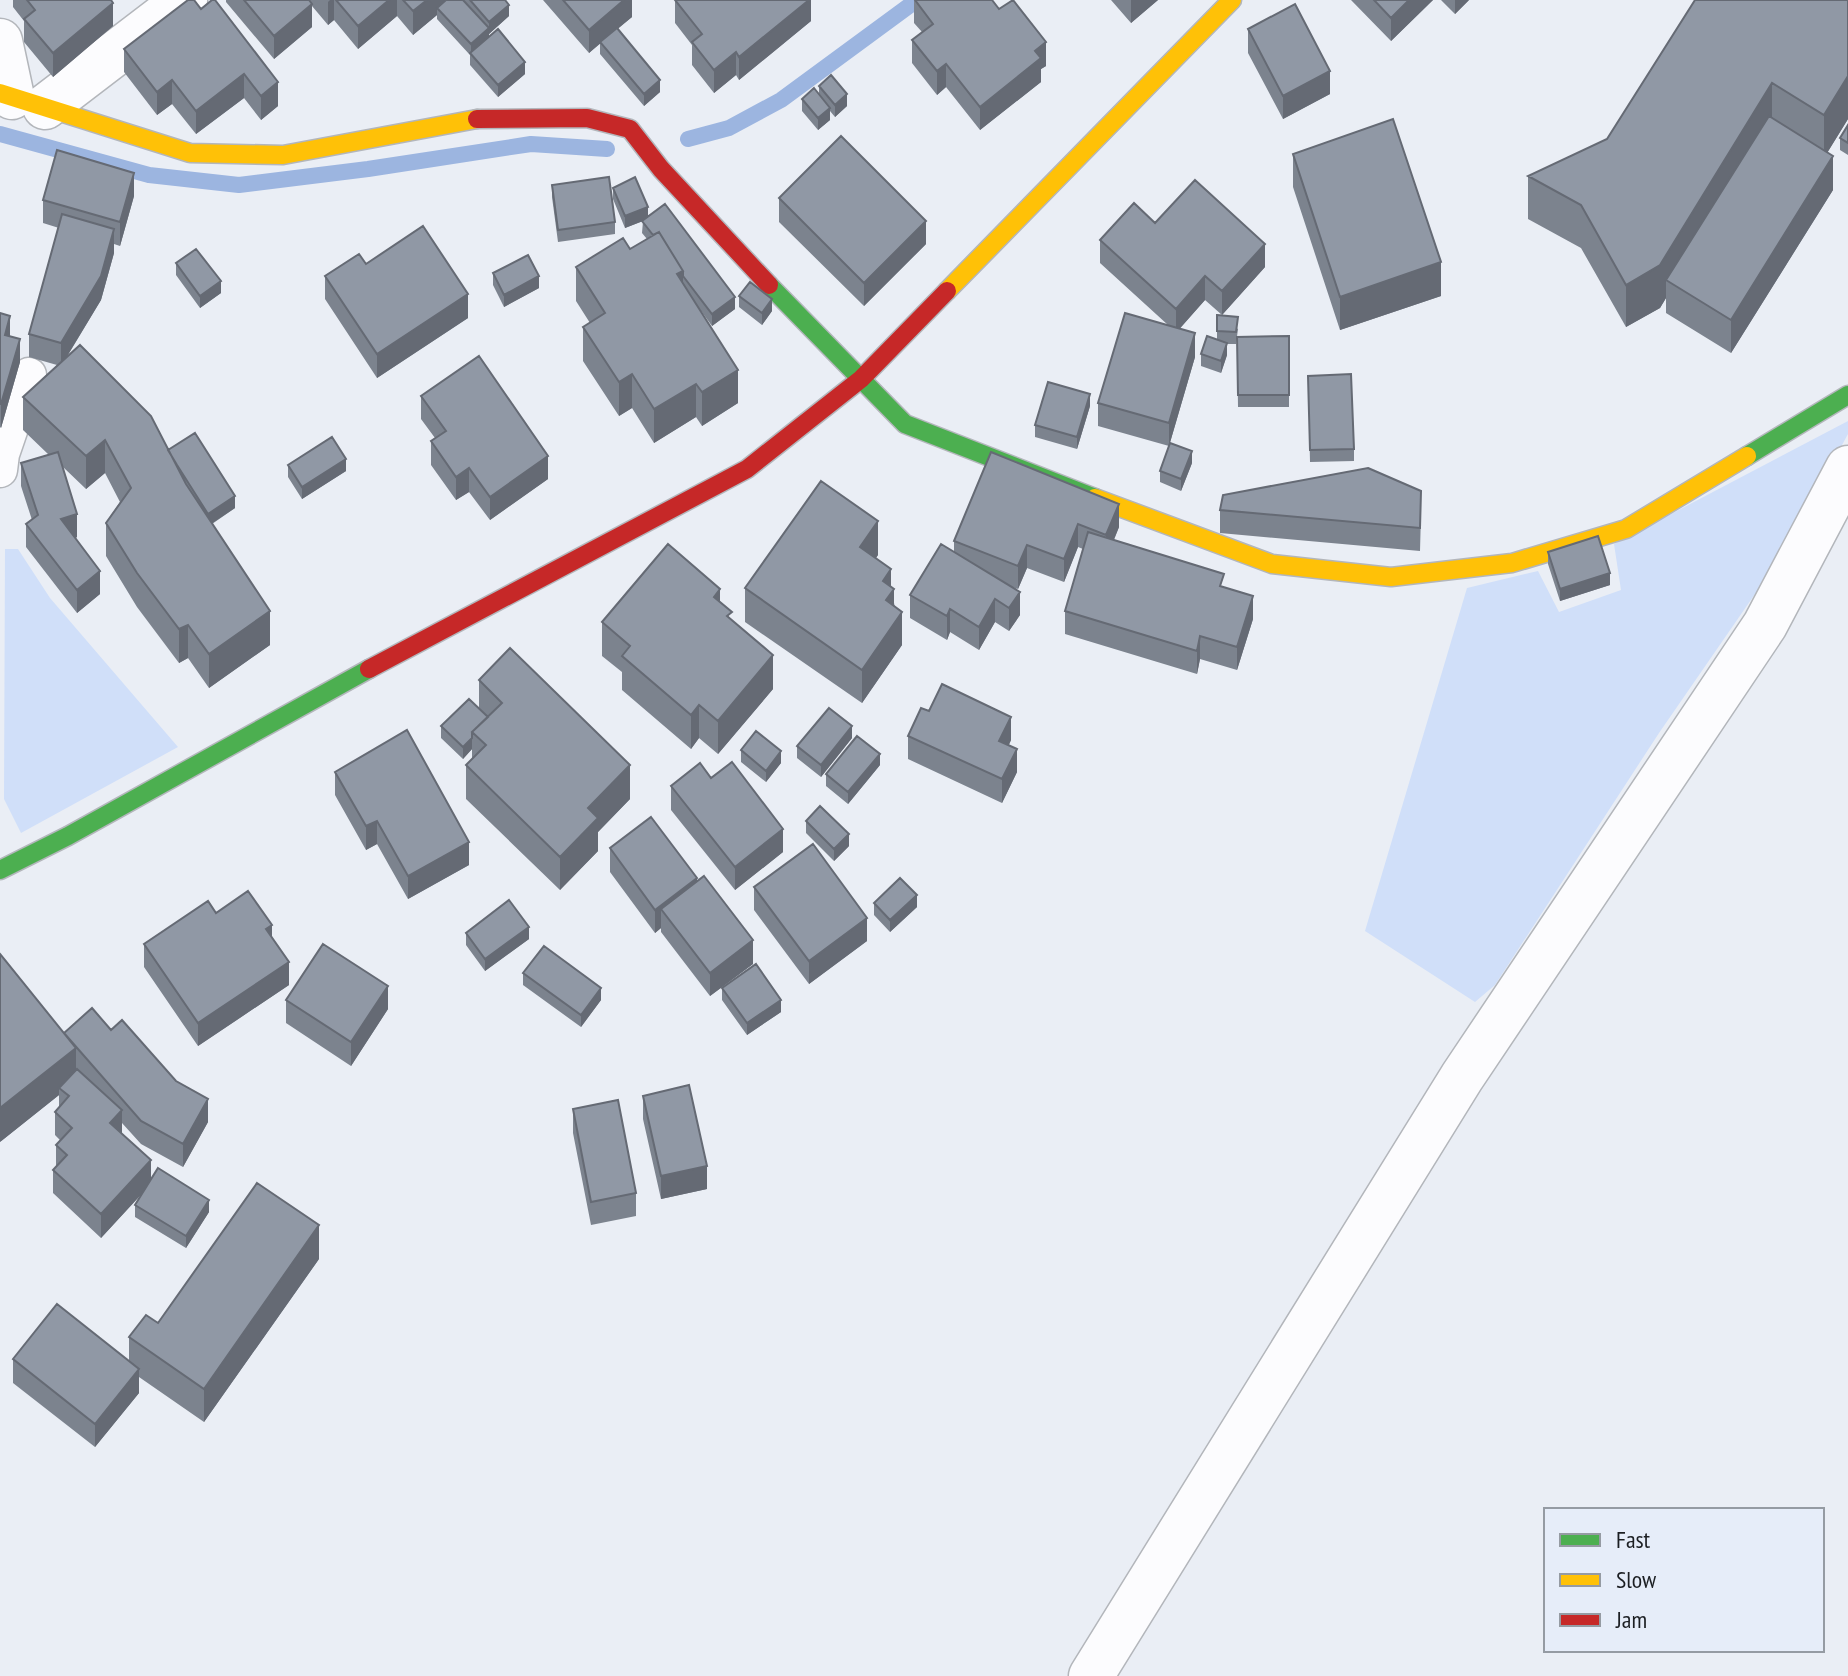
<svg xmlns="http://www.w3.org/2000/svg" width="1848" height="1676" font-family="'PT Sans Narrow',sans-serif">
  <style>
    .green { fill: #d0dff9 }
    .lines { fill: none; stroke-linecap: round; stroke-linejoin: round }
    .stream { stroke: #9cb5e0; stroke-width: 16 }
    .lane-casing { stroke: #b3b6bb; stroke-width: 37 }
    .street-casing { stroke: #b3b6bb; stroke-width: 47 }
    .fast-casing { stroke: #b3b6bb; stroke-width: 21 }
    .slow-casing { stroke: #b3b6bb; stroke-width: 21 }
    .jam-casing { stroke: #b3b6bb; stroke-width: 21 }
    .lane { stroke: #fcfcfe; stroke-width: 34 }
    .street { stroke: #fcfcfe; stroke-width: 44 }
    .fast { stroke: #4caf50; stroke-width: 18 }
    .slow { stroke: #ffc107; stroke-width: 18 }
    .jam { stroke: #c62828; stroke-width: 18 }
    .wall { fill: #7c838e }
    .shaded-wall { fill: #656a74 }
    .building { fill: #9098a5; stroke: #656a74; stroke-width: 2 }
  </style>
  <rect width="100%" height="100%" fill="#eaeef5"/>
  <path class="green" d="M1848,421V434L1784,552L1659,733L1495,985L1475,1002L1365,931L1467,588L1538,571L1559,612L1621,590L1614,544Z
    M5,549H18L50,598L178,747L21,833L4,799Z"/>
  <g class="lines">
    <path class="stream" d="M0,134L149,175L239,185L368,169L531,144L607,149
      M688,139L729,128L781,100L917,0"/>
    <g class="lane-casing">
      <path id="lane" d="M0,470L2,454L29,375"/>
    </g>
    <g class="street-casing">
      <path id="street" d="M0,41L12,97
        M45,107L185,0
        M1091,1676L1462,1077L1765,625L1848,468"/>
    </g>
    <g class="fast-casing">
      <path id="fast" d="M769,285L905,424L1095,498
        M1747,456L1848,395
        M0,870L68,836L369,669"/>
    </g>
    <g class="slow-casing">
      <path id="slow" d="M0,93L190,153L283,155L477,119
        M947,291L1232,0
        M1095,498L1272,564L1391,577L1512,563L1626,529L1747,456"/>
    </g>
    <g class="jam-casing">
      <path id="jam" d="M477,119L587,118L630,129L661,169L769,285
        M369,669L747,469L861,379L947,291"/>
    </g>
    <use href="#lane" class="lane"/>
    <use href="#street" class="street"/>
    <use href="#fast" class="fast"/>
    <use href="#slow" class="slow"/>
    <use href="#jam" class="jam"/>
  </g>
  <path class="wall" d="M13,0H111L113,26L53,77L24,42V21L13,7Z
    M188,0L278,106L261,120L244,98L196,134L172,104L157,115L124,72V49Z
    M226,0H463L464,1V0H505L509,16L489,34V37L525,74L498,97L470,65V55L437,19V15L413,35L397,16L358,49L334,20L328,25L312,6V27L274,59L226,2Z
    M543,0H632V17L618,28L660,92L644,106L600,54V43L589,53Z
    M675,0H811V21L739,80L736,75L714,93L692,65V45L675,23Z
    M914,0L1046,66L1041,69V82L980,130L946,87L937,95L912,63V40L922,32L914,23Z
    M1111,0H1158L1131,23Z
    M1351,0H1433L1391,41Z
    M1441,0H1469L1455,14Z
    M1848,0V119L1827,153L1833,190L1731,353L1666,313V298L1660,308L1626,327L1581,248L1528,219V176L1607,139Z
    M1248,29L1330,94L1283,119L1248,53Z
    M819,86L847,106L835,117L830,111V120L818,130L802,111V99L819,94Z
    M1848,125V155L1840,150V138Z
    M1293,154L1441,296L1340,330L1293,187Z
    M552,185L615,222V234L558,242L552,197Z
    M613,188L648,217L735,309L712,326L699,308L738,403L702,426L696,417L654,443L632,408L619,416L583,361V327L590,323L576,301V267L630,249L647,239L642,233L643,221L625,228L613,199Z
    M134,196L120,246L114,244V253L101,300L68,355L168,450L235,508L212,524L270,645L209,688L188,658L179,663L137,607L106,556V523L120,502L105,473L86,489L63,467L77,537L76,538L100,594L77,613L26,547V524L32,520L21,486V463L49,455L23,430V397L57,365L29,357V334L59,228L43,223V200Z
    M779,198L926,244L864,306L779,222Z
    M1155,223L1265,267L1222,315L1205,300L1179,329L1195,357L1169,446L1098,426V403L1168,325L1100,263V240Z
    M176,263L221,293L200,308L176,275Z
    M366,264L468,318L377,378L325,299V276Z
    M493,273L539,288L504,307L493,285Z
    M739,296L772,311L762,325L739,307Z
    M0,313L20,362L1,428L0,427Z
    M1217,315L1238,329L1236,344H1227V355L1221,373L1201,366V354L1217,339Z
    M1289,336V407H1238L1237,337Z
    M1308,376L1354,449V461L1310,462Z
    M421,396L548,479L490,520L469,492L456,500L431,465V441L435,438L421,419Z
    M1090,406L1077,449L1035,437V425Z
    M991,452L1119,527L1114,540L1224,587L1253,619L1237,670L1200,659L1197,674L1065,634V611L1083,549L1078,547L1064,582L1027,568L1018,589L1012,587L1020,615L1009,631L995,622L979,650L950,632L947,640L910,618V595L954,552V541Z
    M1192,463L1181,491L1160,482V471Z
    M288,465L346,471L302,499L288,477Z
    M1220,510L1421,514L1420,551L1220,533Z
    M1548,552L1610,585L1560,601L1548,564Z
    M878,555L876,558L891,587L902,645L862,703L745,622V588Z
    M720,602L773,689L718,754L699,738L691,749L622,690V672L602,656V622Z
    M479,680L630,799L598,832V851L560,890L466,799V765L472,759V749L463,759L441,738V726L479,708Z
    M908,736L1011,740L1009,745L1017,772L1002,803L908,759Z
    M852,738L821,777L797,758V746Z
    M741,750L781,763L766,782L741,762Z
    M880,765L848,804L826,786V774Z
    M335,772L469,865L408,899L377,844L366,850L335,795Z
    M711,778L783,852L735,890L671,810V786Z
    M806,821L849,846L834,861L806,833Z
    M610,848L753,964L710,996L661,932V928L655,933L610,872Z
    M754,887L867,941L809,984L754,910Z
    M874,903L917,907L890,932L874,915Z
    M216,913L272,937L289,985L198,1046L144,967V944Z
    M466,933L529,939L485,971L466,945Z
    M523,973L601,1000L581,1027L523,985Z
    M722,988L781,1012L747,1035L722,1000Z
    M286,1000L388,1009L351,1066L286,1023Z
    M111,1030L208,1122L183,1167L141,1144L122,1123V1134L151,1180L209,1212L186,1248L135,1217V1205L144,1191L101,1238L53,1193V1170L56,1167V1145L60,1140L55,1135V1112L59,1108V1095L0,1142L64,1033Z
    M643,1096L707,1189L661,1199L643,1119Z
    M573,1109L636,1193V1216L591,1225L573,1133Z
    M319,1259L204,1422L139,1377V1393L95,1447L13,1383V1359L129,1362V1337L158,1323Z"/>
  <path class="shaded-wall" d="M330,0H334V20L328,25V2Z
    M389,0H397V16L358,49V26Z
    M427,0H455L437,8V15L413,35V11Z
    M624,0H632V17L589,53V30Z
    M809,0H811V21L739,80V57Z
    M1131,0H1158L1131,23Z
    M1409,0H1433L1391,41V18Z
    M1455,0H1469L1455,14Z
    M113,3V26L53,77V53Z
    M312,4V27L274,59V36Z
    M509,5V16L489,34V22Z
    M489,28V40L471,56V44Z
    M1046,42V66L1041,69V82L980,130V107L1035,51Z
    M736,52V75L714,93V70Z
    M525,62V74L498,97V85Z
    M946,64V87L937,95V71Z
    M1330,71V94L1283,119V96Z
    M244,74V98L196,134V111Z
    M1848,76V119L1824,158V115Z
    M172,80V104L157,115V92Z
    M660,80V92L644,106V94Z
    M278,82V106L261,120V96Z
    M1772,83V125L1666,280V298L1660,308L1626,327V285Z
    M847,94V106L835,117V105Z
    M830,108V120L818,130V118Z
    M1833,156V190L1731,353V320Z
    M134,173V196L120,246V222Z
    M648,207V219L625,228V216Z
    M926,221V244L864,306V283Z
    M114,229V253L101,300L61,366V343Z
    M1265,244V267L1222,315V291Z
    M1441,262V296L1340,330V297Z
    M683,271V304L677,274Z
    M539,276V288L504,307V295Z
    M1205,276V300L1176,333V309Z
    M221,281V293L200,308V296Z
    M468,294V318L377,378V354Z
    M735,297V309L712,326V314Z
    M772,299V311L762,325V313Z
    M10,316V339L5,335Z
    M1195,333V357L1169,446V423Z
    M20,339V362L1,428V404Z
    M1227,343V355L1221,373V361Z
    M738,370V403L702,426V392Z
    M632,374V408L619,416V382Z
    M696,384V417L654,443V409Z
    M1090,394V406L1077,449V437Z
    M105,440V473L86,489V456Z
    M1192,451V463L1181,491V479Z
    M548,456V479L490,520V497Z
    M346,459V471L302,499V487Z
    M469,468V492L456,500V477Z
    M235,496V508L208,526V514Z
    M1119,504V527L1106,558V535Z
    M77,514V537L61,542V519Z
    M878,521V555L860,580V547Z
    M1078,524V547L1064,582V559Z
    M1027,545V568L1018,589V566Z
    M891,569V593L894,589V622L886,634L883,581Z
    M100,571V594L77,613V590Z
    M1610,573V585L1560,601V589Z
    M720,589V623L714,597Z
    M1020,592V615L1009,631V608Z
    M1253,596V619L1237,670V647Z
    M995,599V622L979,650V627Z
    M950,609V632L947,640V616Z
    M270,611V645L209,688V654Z
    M902,612V645L862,703V670Z
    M188,625V658L179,663V629Z
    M1200,636V659L1197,674V651Z
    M773,655V689L718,754V721Z
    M699,705V738L691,749V715Z
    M1011,717V740L999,764V741Z
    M852,726V738L821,777V765Z
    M472,738V749L463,759V747Z
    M1017,749V772L1002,803V779Z
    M781,751V763L766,782V771Z
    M880,754V765L848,804V792Z
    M630,765V799L598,832V851L560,890V857L588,808Z
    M377,821V844L366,850V826Z
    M783,829V852L735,890V867Z
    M849,834V846L834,861V849Z
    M469,842V865L408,899V876Z
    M697,878V901L661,909V928L655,933V910Z
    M917,895V907L890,932V920Z
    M867,918V941L809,984V961Z
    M272,925V949L266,929Z
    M529,927V939L485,971V959Z
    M753,940V964L710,996V973Z
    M289,962V985L198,1046V1023Z
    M388,986V1009L351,1066V1042Z
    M601,988V1000L581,1027V1015Z
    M781,1000V1012L747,1035V1023Z
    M76,1048V1081L59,1088V1095L0,1142V1108Z
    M208,1099V1122L183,1167V1144Z
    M122,1110V1134L110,1123Z
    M151,1160V1184L101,1238V1214Z
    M707,1166V1189L661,1199V1176Z
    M209,1200V1212L186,1248V1236Z
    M319,1225V1259L204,1422V1389Z
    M139,1369V1393L95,1447V1424Z"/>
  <path class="building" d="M27,0H111L113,3L53,53L24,19L35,10Z
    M188,0H194L201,9L212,0H215L278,82L261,96L244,74L196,111L172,80L157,92L124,49Z
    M244,0H309L312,4L274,36Z
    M336,0H389L358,26Z
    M403,0H427L413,11Z
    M446,0H463L489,28L471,44L437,8Z
    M470,0H505L509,5L489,22Z
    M563,0H624L589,30Z
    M675,0H809L739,57L736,52L714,70L692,42L702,34Z
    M915,0H992L999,9L1013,0L1046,42L1035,51L1041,58L980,107L946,64L937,71L912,40L933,24Z
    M1374,0H1409L1391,18Z
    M1695,0H1848V76L1824,115L1772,83L1660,265L1626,285L1581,205L1528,176L1607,139Z
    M1295,4L1330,71L1283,96L1248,29Z
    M617,28L660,80L644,94L600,42Z
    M498,29L525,62L498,85L470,53Z
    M831,75L847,94L835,105L819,86Z
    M814,88L830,108L818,118L802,99Z
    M1769,116L1833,156L1731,320L1666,280Z
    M1393,119L1441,262L1340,297L1293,154Z
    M1848,125V143L1840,138Z
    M841,136L926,221L864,283L779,198Z
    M57,150L134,173L120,222L43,200Z
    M609,177L615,222L558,230L552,185Z
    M635,177L648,207L625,216L613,188Z
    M1195,180L1265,244L1222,291L1205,276L1176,309L1100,240L1134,203L1155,223Z
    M665,204L735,297L712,314L683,276V271L659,232L653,235L642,221Z
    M62,214L114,229L101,276L61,343L29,334Z
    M423,226L468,294L377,354L325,276L359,254L366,264Z
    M659,232L683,271L677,274L738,370L702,392L696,384L654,409L632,374L619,382L583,327L605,313L576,267L623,238L630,249Z
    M196,249L221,281L200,296L176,263Z
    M528,255L539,276L504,295L493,273Z
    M750,282L772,299L762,313L739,296Z
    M0,313L10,316L5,335L20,339L1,404H0Z
    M1125,313L1195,333L1169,423L1098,403Z
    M1217,315L1238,317L1236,332L1217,331Z
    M1207,336L1227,343L1221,361L1201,354Z
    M1289,336V395H1238L1237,337Z
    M80,345L151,416L186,484L270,611L209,654L188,625L179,629L137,573L106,523L131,488L105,440L86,456L23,397Z
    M479,356L548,456L490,497L469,468L456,477L431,441L446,431L421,396Z
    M1351,374L1354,449L1310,450L1308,376Z
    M1048,382L1090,394L1077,437L1035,425Z
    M195,433L235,496L208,514L177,465L168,450Z
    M332,437L346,459L302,487L288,465Z
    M1170,443L1192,451L1181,479L1160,471Z
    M58,452L77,514L61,519L100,571L77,590L26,524L38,515L21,463Z
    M991,452L1119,504L1106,535L1078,524L1064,559L1027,545L1018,566L954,541Z
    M1368,468L1421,491L1420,528L1220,510L1223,495Z
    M821,481L878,521L860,547L891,569L883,581L894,589L886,600L902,612L862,670L745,588Z
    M1088,532L1224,574L1220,586L1253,596L1237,647L1200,636L1197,651L1065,611Z
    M1598,536L1610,573L1560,589L1548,552Z
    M668,544L720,589L714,597L732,612L727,616L773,655L718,721L699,705L691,715L622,656L630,646L602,622Z
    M941,544L1020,592L1009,608L995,599L979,627L950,609L947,616L910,595Z
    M510,648L630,765L588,808L598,818L560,857L466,765L486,745L472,732L502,703L479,680Z
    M942,684L1011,717L999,741L1017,749L1002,779L908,736L921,708L929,711Z
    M469,699L488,717L472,732V738L463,747L441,726Z
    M829,708L852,726L821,765L797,746Z
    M407,730L469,842L408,876L377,821L366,826L335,772Z
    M756,731L781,751L766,771L741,750Z
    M857,736L880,754L848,792L826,774Z
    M732,762L783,829L735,867L671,786L700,763L711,778Z
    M820,806L849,834L834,849L806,821Z
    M651,817L697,878L655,910L610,848Z
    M813,844L867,918L809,961L754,887Z
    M704,876L753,940L710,973L661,909Z
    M900,878L917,895L890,920L874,903Z
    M248,891L272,925L266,929L289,962L198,1023L144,944L208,901L216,913Z
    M509,900L529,927L485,959L466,933Z
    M323,944L388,986L351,1042L286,1000Z
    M544,946L601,988L581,1015L523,973Z
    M0,954L76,1048L0,1108Z
    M756,964L781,1000L747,1023L722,988Z
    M92,1008L111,1030L122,1020L176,1081L208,1099L183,1144L141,1121L64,1033Z
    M77,1069L122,1110L110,1123L151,1160L101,1214L53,1170L67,1155L56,1145L72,1128L55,1112L69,1096L59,1088Z
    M689,1085L707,1166L661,1176L643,1096Z
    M618,1100L636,1193L591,1202L573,1109Z
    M158,1168L209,1200L186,1236L135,1205Z
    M257,1183L319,1225L204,1389L129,1337L146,1315L158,1323Z
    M57,1304L139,1369L95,1424L13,1359Z"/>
  <rect x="1544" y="1508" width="280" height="144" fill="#e6edf9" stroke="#959ba3" stroke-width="2"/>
  <rect x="1560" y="1534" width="40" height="12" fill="#4caf50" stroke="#959ba3" stroke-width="2"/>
  <text x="1616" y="1548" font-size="24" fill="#1c1f23">Fast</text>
  <rect x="1560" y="1574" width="40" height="12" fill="#ffc107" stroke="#959ba3" stroke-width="2"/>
  <text x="1616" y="1588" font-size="24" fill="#1c1f23">Slow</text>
  <rect x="1560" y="1614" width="40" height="12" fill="#c62828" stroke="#959ba3" stroke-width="2"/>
  <text x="1616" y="1628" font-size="24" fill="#1c1f23">Jam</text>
</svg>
